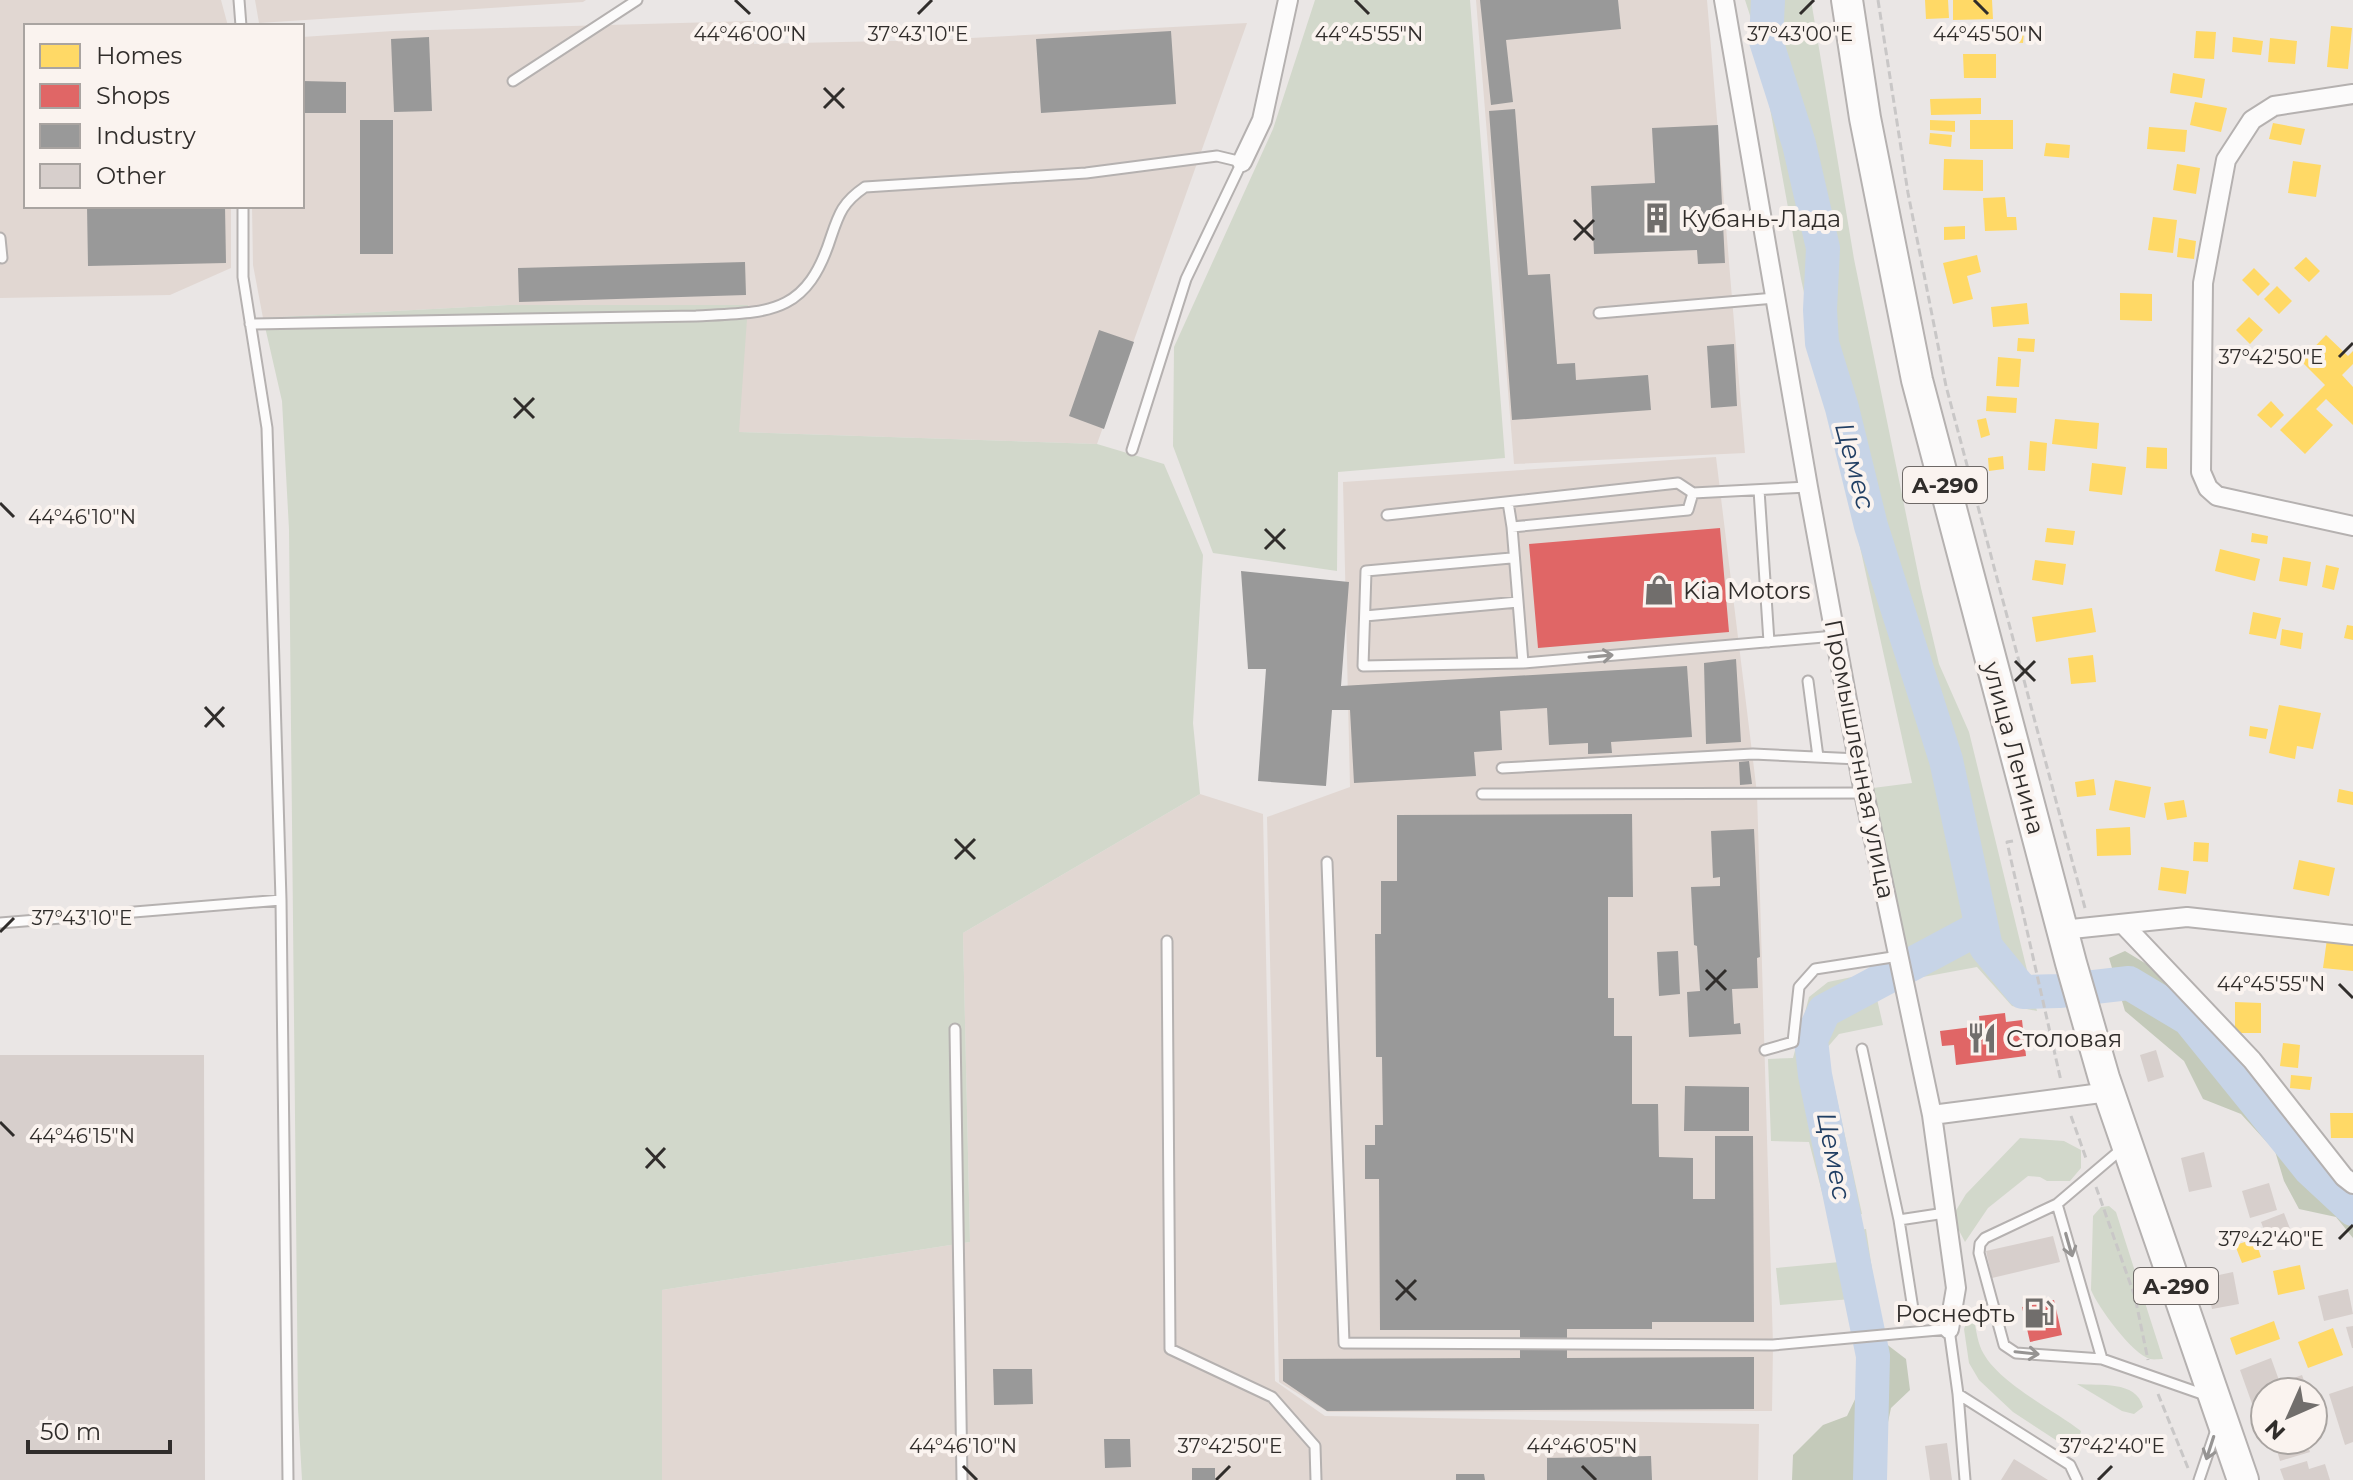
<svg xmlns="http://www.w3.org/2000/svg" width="2353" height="1480" font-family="Montserrat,sans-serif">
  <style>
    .built { fill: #e1d7d2 }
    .green { fill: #d2d8cb }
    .forest { fill: #c4caba }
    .homes { fill: #ffd966 }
    .shops { fill: #e06666 }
    .industry { fill: #999 }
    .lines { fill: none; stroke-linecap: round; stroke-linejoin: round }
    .river { stroke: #c7d4e7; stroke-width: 34 }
    .building { fill: #d7cfcc }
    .service-casing { stroke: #b5b1b0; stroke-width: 13 }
    .minor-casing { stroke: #b5b1b0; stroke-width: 22 }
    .trunk-casing { stroke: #b5b1b0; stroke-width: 34 }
    .path { stroke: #c9c7c7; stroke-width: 3; stroke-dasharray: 8 4; stroke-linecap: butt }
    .service { stroke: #fcfbfb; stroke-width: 9 }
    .minor { stroke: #fcfbfb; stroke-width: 18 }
    .trunk { stroke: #fcfbfb; stroke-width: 30 }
    .oneway { stroke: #969493 }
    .ticks { fill: none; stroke: #302d2b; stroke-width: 3 }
    .labels { text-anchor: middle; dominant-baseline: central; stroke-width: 8; stroke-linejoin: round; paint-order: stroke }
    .shield { fill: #faf3ef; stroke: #6d6866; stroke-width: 2 }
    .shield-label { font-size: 22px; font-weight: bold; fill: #302d2b }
    .poi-label { font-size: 24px; fill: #302d2b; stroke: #faf3ef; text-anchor: start }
    .street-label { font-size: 24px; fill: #302d2b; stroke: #faf3ef }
    .water-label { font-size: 26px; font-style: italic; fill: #213f64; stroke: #faf3ef }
    .ticks-label { font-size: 20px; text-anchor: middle; fill: #302d2b; stroke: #faf3ef; stroke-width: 8; stroke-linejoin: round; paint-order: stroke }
  </style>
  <rect width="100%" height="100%" fill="#eae6e5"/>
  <path class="built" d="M0,0H221L228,26H26V206H231V268L170,295L0,298Z
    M255,0H586L583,2L259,23Z
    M1476,0H1707L1745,453L1514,464Z
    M753,21L754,44L934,40L1247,23L1097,444L738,432L747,305H508L263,318L253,265L252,206H302V37L393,31Z
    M1716,457L1757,793L1773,1345L1772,1411L1328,1412L1279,1382L1267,817L1350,787L1343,482Z
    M1200,794L1263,814L1275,1381L1325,1416L1759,1424L1758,1480H662V1290L970,1242L963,933Z"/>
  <path class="green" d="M1315,0H1470L1505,458L1338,472L1337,571L1213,553L1173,446L1174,347L1273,129Z
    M1745,0H1811L1854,259L1921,588L1939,664L1969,732L2037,1011L2012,1006L1977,967L1912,979L1873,788L1912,783L1801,279L1757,37Z
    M508,305H748L739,432L1097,444L1164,464L1203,555L1193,723L1200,794L963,933L970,1242L662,1290V1480H302L298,1409L289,529L282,401L263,318Z
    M1871,973L1883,1025L1839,1034L1826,1049L1862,1214L1829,1219L1809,1142L1771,1141L1768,1059L1793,1058L1809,997L1828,982Z
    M2020,1138L2064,1141L2081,1150V1168L2070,1181H2047L2040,1177L2028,1176L1988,1208L1965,1242L1952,1217L1966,1194Z
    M2109,1206L2116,1212L2163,1359C2159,1359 2154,1360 2150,1359C2132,1354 2098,1307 2091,1290L2093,1216L2101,1207Z
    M1866,1229L1881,1329L1854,1331L1851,1299L1780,1305L1776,1268L1840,1262L1833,1232Z
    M1972,1309C1975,1321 1976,1335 1980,1346C1992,1380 2053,1409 2081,1431L2078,1442L2068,1448L2013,1412L1979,1380L1969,1363L1964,1329Z
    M2077,1384C2100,1386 2136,1380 2143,1407L2134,1414L2122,1411Z"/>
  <path class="forest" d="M2125,951L2158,971L2201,1015L2353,1190V1238L2336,1217L2299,1209L2284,1181L2275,1151L2241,1114L2203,1099L2184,1061L2125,1011L2109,958Z
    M1885,1343L1906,1359L1910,1390L1891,1408L1884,1441L1885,1480H1792L1793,1455L1823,1425L1847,1416L1859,1391L1862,1356Z"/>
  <path class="homes" d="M1925,0H1948L1949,18L1926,19Z
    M1953,0H1992L1993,19L1953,20Z
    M2331,26L2352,28L2348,69L2327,67Z
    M2008,31L2024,32L2023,43L2008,42Z
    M2196,31L2216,32L2214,59L2194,58Z
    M2233,37L2263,41L2261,55L2232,52Z
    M2270,38L2297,41L2295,64L2268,62Z
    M1963,54H1996V78H1964Z
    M2173,73L2205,79L2202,98L2170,93Z
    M1981,98V114L1931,115L1930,99Z
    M2195,102L2227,108L2221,132L2190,125Z
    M1930,120L1955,121V132L1930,130Z
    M1970,120H2013V149H1970Z
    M2273,123L2305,129L2301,145L2269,139Z
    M2149,127L2187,130L2185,152L2147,149Z
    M1930,133L1952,135L1951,147L1929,144Z
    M2046,143L2070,145L2069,158L2044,156Z
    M1944,159L1983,160V191L1943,190Z
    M2293,161L2321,165L2316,197L2288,193Z
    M2177,164L2200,168L2196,194L2173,190Z
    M2005,197L2007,217H2016L2017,230L1985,231L1983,198Z
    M2153,217L2177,220L2173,253L2148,250Z
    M1965,226V239L1944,240V227Z
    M2179,238L2196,241L2194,259L2177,257Z
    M1977,255L1981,272L1967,276L1973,299L1953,304L1943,263Z
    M2306,257L2320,271L2309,282L2294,268Z
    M2254,268L2270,284L2258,296L2242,280Z
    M2277,286L2292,301L2279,314L2264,299Z
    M2120,293L2152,294V321L2120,320Z
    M2027,303L2029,324L1993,327L1991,307Z
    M2249,317L2263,330L2250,344L2236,330Z
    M2326,335L2348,356L2353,351V364L2342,375L2353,387V425L2326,399L2316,409L2333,425L2305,454L2280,430L2325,385L2301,361Z
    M2018,338L2035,339L2034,352L2017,351Z
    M1998,357L2021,359L2019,387L1996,386Z
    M1987,396L2017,398L2016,413L1986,411Z
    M2271,401L2284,415L2271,428L2257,415Z
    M1986,418L1990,435L1981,438L1977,420Z
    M2055,419L2099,423L2097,449L2052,444Z
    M2030,441L2047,443L2045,471L2028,470Z
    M2147,447L2167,448V469L2146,468Z
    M2003,456L2004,469L1989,471L1988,458Z
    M2092,463L2126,467L2122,495L2089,491Z
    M2047,528L2075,531L2073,545L2045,542Z
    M2252,533L2268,536L2267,544L2251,542Z
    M2220,549L2260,559L2255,581L2215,571Z
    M2283,557L2311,562L2307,586L2279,581Z
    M2035,560L2066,564L2063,585L2032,580Z
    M2326,565L2339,568L2334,590L2322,587Z
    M2092,608L2096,632L2036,642L2032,617Z
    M2253,612L2281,618L2276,639L2249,634Z
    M2347,625L2353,626V640L2344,638Z
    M2282,629L2303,633L2301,649L2280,645Z
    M2093,655L2096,682L2071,684L2068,658Z
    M2279,705L2321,713L2313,749L2297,746L2295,759L2269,753Z
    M2250,726L2268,729L2266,739L2249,736Z
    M2094,779L2096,795L2077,797L2075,782Z
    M2115,780L2151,787L2145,818L2109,810Z
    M2339,789L2353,792V805L2337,802Z
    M2184,800L2187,817L2167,820L2164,803Z
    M2130,827L2131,855L2097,856L2096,829Z
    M2194,842L2209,843L2208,862L2193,861Z
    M2299,860L2335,868L2329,896L2293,889Z
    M2161,867L2189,871L2186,894L2158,890Z
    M2327,939L2353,942V971L2323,968Z
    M2235,1002L2261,1003V1033H2235Z
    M2283,1043L2300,1045L2298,1068L2280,1066Z
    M2291,1075L2312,1077L2310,1090L2290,1088Z
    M2330,1113H2353V1138H2331Z
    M2255,1239L2261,1257L2242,1263L2235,1245Z
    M2300,1265L2305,1289L2278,1295L2273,1271Z
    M2274,1321L2280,1339L2236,1355L2230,1338Z
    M2333,1328L2343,1355L2308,1368L2298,1342Z"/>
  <path class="shops" d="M1720,528L1729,632L1538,648L1529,544Z
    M2005,1013L2006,1022L2022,1020L2026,1056L1956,1065L1954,1045L1942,1046L1940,1031L1980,1026L1979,1016Z
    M2054,1300L2062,1335L2030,1342L2022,1307Z"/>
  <path class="industry" d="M1480,0H1618L1621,29L1506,40L1513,102L1491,105Z
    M1171,31L1176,104L1041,113L1036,39Z
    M429,37L432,111L394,112L391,39Z
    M302,81L346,82V113H302Z
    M1515,109L1528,275L1550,274L1557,364L1575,363L1576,380L1648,375L1651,410L1512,420L1489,111Z
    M360,120H393V254H360Z
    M1718,125L1725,263L1698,264L1697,250L1594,254L1591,186L1655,183L1652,128Z
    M87,206H225L226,263L88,266Z
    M745,262L746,295L519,302L518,268Z
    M1099,330L1134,342L1104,429L1069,416Z
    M1734,344L1737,406L1711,408L1707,346Z
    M1241,571L1349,582L1341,686L1687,666L1692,737L1611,742L1612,753L1588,754V743L1549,745L1547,708L1500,711L1502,750L1474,752L1476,776L1354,783L1350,710H1332L1326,786L1258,781L1266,669H1248Z
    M1736,659L1741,742L1706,744L1704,663Z
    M1749,761L1752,784L1740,785L1739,762Z
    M1632,814L1633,897H1608V998H1614V1036H1632V1104H1658L1659,1157L1693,1158V1199H1715V1136H1753L1754,1322H1652V1329H1567V1358L1754,1357V1409L1327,1411L1283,1381V1359L1520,1358V1330H1380L1379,1179H1365V1145H1375V1125H1383L1382,1057H1376L1375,934H1381V881H1397V815Z
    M1754,829L1760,957L1757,958L1758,988L1732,989L1734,1024L1740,1023L1741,1034L1689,1037L1687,992L1700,991L1697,946L1694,945L1691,887L1720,886V877L1713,878L1711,831Z
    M1678,951L1680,994L1659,996L1657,952Z
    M1685,1086L1749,1087V1131H1684Z
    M993,1369H1032L1033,1404L994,1405Z
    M1104,1439H1130L1131,1467L1105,1468Z
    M1651,1456L1652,1480H1547V1458Z
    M1192,1468H1215V1480H1192Z
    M1456,1474H1484L1485,1480H1456Z"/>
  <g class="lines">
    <path class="river" d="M1768,0L1766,41L1799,144L1823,248L1820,310L1822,343L1842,408L1871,526L1946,760L1986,947L2023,992L2059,991L2129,983L2189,1019L2310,1169L2353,1209
      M1870,1480L1873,1356L1815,1075L1811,1040L1824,1011L1981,927"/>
  </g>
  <path class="building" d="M2156,1050L2164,1077L2148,1082L2140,1055Z
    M0,1055H204L205,1480H0Z
    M2204,1152L2212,1187L2189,1192L2181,1158Z
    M2269,1183L2277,1210L2250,1218L2242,1191Z
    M2284,1213L2294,1239L2271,1248L2261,1222Z
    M2053,1236L2060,1262L1992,1278L1986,1251Z
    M2233,1272L2239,1304L2212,1309L2205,1278Z
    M2348,1289L2353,1314L2324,1321L2318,1296Z
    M2353,1326V1348H2352L2346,1327Z
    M2271,1358L2280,1383L2302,1375L2308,1392H2265V1409L2255,1412L2240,1370Z
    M2353,1386V1442L2345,1445L2329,1394Z
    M2274,1440H2306L2310,1452L2280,1461Z
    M1947,1443L1952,1480H1930L1925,1446Z
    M2014,1459L2048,1480H2001Z
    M2307,1461L2309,1469L2325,1464L2330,1480H2284L2280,1469Z"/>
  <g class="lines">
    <g class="service-casing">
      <path id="service" d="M239,0L241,26
        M513,81L637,0
        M243,206V277L267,428L281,900L288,1480
        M0,238L2,258
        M1599,313L1775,298
        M250,324L696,316C769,312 806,316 831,237C839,213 843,202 865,187L1086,173L1217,156L1242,162L1186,279L1132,450
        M1759,490L1769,642
        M1508,502L1512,527
        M1387,515L1678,483L1693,493L1808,487
        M1511,558L1366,571L1363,666L1523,663L1835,636
        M1365,616L1518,602
        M1523,663L1512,527L1688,510L1693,493
        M1808,681L1818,757
        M1502,768L1753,754L1858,759
        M1482,794L1864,793
        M1327,862L1344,1343L1773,1345L1949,1329L1958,1394L2070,1465L2077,1480
        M0,923L281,900
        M1167,941L1170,1349L1272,1397L1315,1446L1316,1480
        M955,1029L962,1480
        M1862,1049L1899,1220
        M1765,1050L1793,1042L1799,987L1815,969L1899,956
        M2124,1147L2057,1204L2102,1359L2208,1396
        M2057,1204L1985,1238L1980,1244L1979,1253L2004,1345L2016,1353L2102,1359
        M1913,1309L1899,1220L1945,1213
        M1958,1394L1965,1480
        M2199,1480L2216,1430"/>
    </g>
    <g class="minor-casing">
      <path id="minor" d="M1724,0L1808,487L1864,793L1932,1115L1956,1288L1949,1329
        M2353,94L2274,106L2252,120L2226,160L2203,283L2201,472L2208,488L2217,496L2353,526
        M1242,162L1262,120L1288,0
        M2123,924L2252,1060L2344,1177L2353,1184
        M2062,930L2187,917L2353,935
        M1932,1115L2109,1092"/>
    </g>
    <g class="trunk-casing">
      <path id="trunk" d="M1847,0L1865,118L1917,380L2071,963L2104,1078L2243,1480"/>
    </g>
    <path class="path" d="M1878,0L1908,193L1946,386L2064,831
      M2064,831L2085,908
      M2013,841L2007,842L2061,1081
      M2071,1116L2087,1161
      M2096,1187L2135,1297L2148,1360
      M2158,1394L2188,1468"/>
    <use href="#service" class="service"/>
    <use href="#minor" class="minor"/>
    <use href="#trunk" class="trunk"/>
  </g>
  <defs><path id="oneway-shaft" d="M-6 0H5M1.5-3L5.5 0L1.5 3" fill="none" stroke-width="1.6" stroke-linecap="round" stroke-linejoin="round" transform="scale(2)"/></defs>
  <g class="oneway">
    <use href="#oneway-shaft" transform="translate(1601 656) rotate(-5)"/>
    <use href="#oneway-shaft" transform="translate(2069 1245) rotate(74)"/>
    <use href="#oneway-shaft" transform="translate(2027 1353) rotate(6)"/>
    <use href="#oneway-shaft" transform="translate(2210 1448) rotate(108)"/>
  </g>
  <path class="ticks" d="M735,0L750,14M1355,0L1369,14M1974,0L1988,14M918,14L932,0M1800,14L1814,0M824,88L844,108M824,108L844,88M1574,220L1594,240M1574,240L1594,220M2339,357L2353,343M514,398L534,418M514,418L534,398M0,503L14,517M1265,529L1285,549M1265,549L1285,529M2015,661L2035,681M2015,681L2035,661M205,707L224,727M205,727L224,707M955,839L975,859M955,859L975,839M0,932L14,918M1706,970L1726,990M2339,984L2353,998M1706,990L1726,970M0,1122L14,1136M646,1148L665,1168M646,1168L665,1148M2339,1239L2353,1225M1396,1280L1416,1300M1396,1300L1416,1280M963,1466L977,1480M1582,1466L1596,1480M1216,1480L1230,1466M2098,1480L2112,1466"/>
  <defs>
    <g id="building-bare" transform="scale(2.4)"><path d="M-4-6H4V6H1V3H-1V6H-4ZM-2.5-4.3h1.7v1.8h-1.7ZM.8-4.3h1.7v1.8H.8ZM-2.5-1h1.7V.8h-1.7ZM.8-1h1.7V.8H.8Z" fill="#716e6c" stroke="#faf3ef" stroke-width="2.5" paint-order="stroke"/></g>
    <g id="shop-bare" transform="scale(2.4)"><path d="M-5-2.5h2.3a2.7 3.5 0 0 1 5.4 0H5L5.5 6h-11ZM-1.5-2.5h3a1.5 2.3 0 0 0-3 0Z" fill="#716e6c" stroke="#faf3ef" stroke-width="2.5" paint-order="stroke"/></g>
    <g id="restaurant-bare" transform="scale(2.4)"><path d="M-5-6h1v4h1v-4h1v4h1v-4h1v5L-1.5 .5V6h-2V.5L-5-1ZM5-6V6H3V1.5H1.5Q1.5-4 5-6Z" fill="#716e6c" stroke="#faf3ef" stroke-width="2.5" paint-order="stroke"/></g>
    <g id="fuel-bare" transform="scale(2.4)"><path d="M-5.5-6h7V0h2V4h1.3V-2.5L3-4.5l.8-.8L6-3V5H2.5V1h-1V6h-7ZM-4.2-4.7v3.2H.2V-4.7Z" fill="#716e6c" stroke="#faf3ef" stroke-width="2.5" paint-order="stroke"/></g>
  </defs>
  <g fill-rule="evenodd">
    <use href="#building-bare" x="1657" y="218"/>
    <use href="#shop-bare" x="1659" y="590"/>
    <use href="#restaurant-bare" x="1982" y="1038"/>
    <use href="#fuel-bare" x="2039" y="1313"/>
  </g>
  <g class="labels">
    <g class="shield">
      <rect x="1903" y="467" width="84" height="36" rx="6"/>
      <rect x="2134" y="1268" width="84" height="36" rx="6"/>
    </g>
    <g class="shield-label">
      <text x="1945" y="485">А-290</text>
      <text x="2176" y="1286">А-290</text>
    </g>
    <g class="poi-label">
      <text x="1681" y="218">Кубань-Лада</text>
      <text x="1683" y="590">Kia Motors</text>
      <text x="2006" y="1038">Столовая</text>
      <text x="2015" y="1313" text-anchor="end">Роснефть</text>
    </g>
    <g class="street-label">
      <text transform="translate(2014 748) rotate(75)">улица Ленина</text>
      <text transform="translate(1860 759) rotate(79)">Промышленная улица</text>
    </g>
    <g class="water-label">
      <text transform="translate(1855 466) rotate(75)">Цемес</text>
      <text transform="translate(1834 1156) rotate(79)">Цемес</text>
    </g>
  </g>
  <g class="ticks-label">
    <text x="750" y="41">44°46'00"N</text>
    <text x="918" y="41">37°43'10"E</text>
    <text x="1369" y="41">44°45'55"N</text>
    <text x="1800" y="41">37°43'00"E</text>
    <text x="1988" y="41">44°45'50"N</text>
    <text x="2271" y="364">37°42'50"E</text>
    <text x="82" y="524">44°46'10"N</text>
    <text x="82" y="925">37°43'10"E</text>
    <text x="2271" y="991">44°45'55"N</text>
    <text x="82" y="1143">44°46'15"N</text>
    <text x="2271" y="1246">37°42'40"E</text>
    <text x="1230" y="1453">37°42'50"E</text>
    <text x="2112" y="1453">37°42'40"E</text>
    <text x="963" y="1453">44°46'10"N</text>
    <text x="1582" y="1453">44°46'05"N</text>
  </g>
  <rect x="24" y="24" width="280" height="184" fill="#faf3ef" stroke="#a9a4a1" stroke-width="2"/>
  <rect x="40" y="44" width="40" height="24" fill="#ffd966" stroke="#a9a4a1" stroke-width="2"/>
  <text x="96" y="64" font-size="24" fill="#302d2b">Homes</text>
  <rect x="40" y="84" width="40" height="24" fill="#e06666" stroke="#a9a4a1" stroke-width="2"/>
  <text x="96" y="104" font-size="24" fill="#302d2b">Shops</text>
  <rect x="40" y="124" width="40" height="24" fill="#999999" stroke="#a9a4a1" stroke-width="2"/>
  <text x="96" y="144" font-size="24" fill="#302d2b">Industry</text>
  <rect x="40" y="164" width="40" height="24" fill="#d7cfcc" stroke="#a9a4a1" stroke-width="2"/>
  <text x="96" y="184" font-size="24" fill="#302d2b">Other</text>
  <g transform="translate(2289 1416) rotate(225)"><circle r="38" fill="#faf3ef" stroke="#a9a4a1" stroke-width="2"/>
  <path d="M0-6L14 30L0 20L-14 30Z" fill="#716e6c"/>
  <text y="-12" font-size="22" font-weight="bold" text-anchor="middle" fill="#302d2b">N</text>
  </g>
  <path d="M28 1440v12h142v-12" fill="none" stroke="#302d2b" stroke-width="4"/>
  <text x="40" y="1440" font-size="24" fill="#302d2b" stroke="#faf3ef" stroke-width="6" paint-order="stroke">50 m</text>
</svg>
